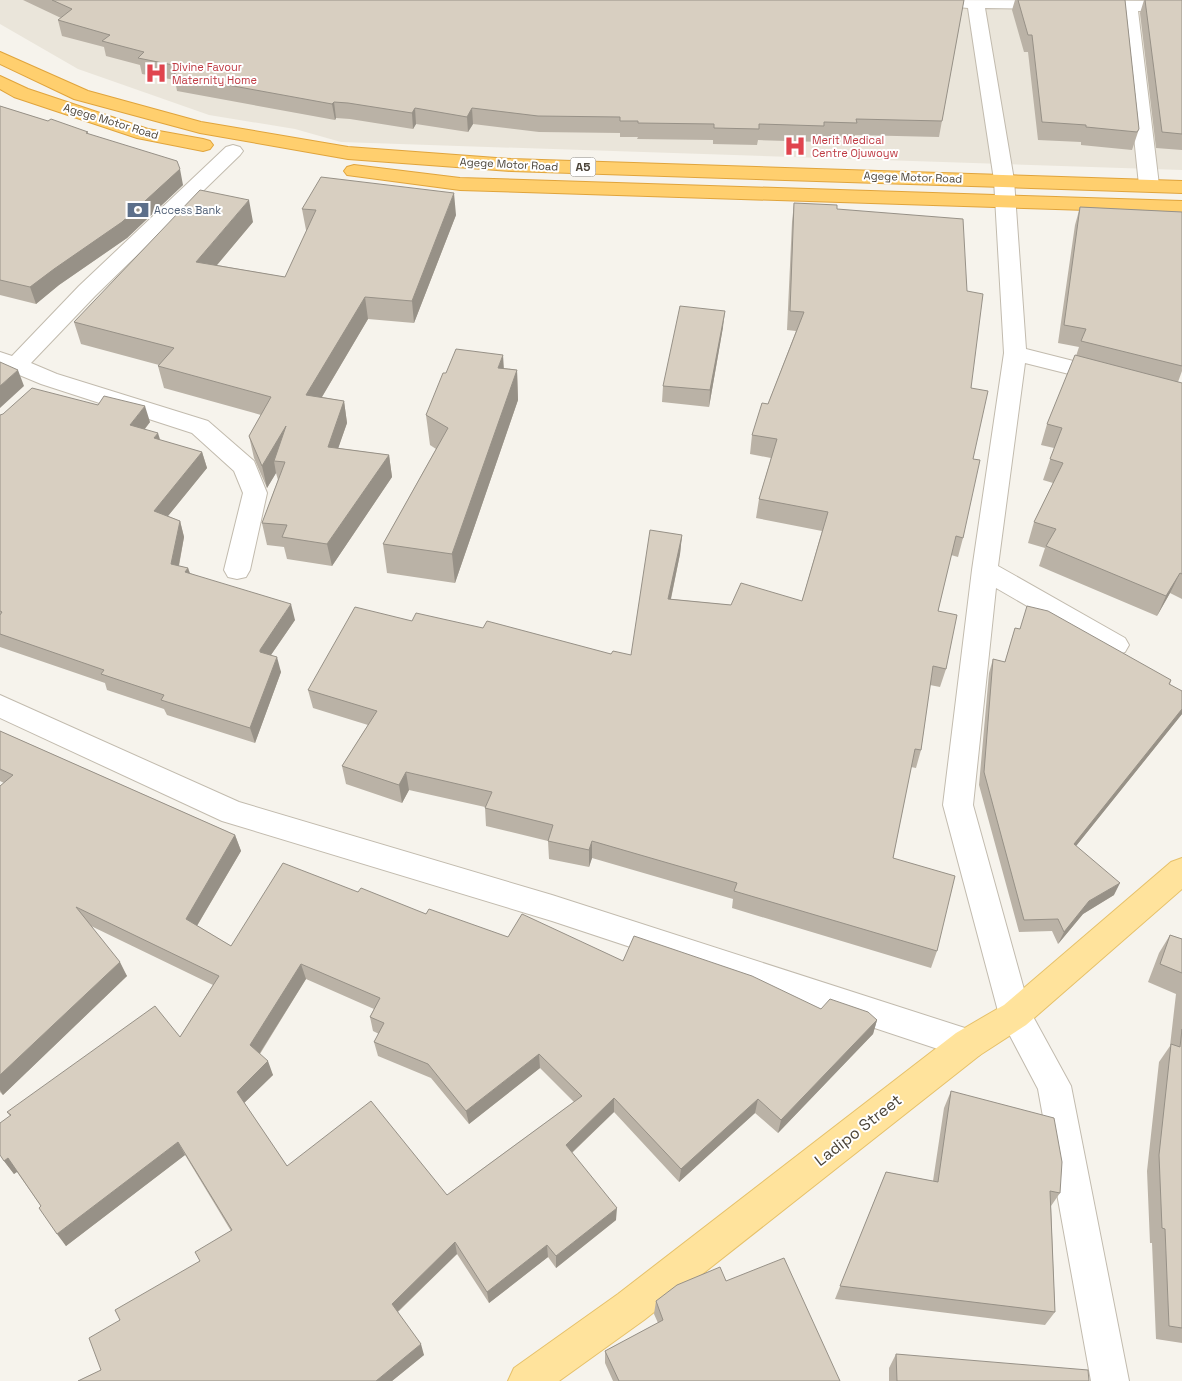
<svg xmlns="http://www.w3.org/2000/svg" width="1182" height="1381" font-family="'Space Grotesk',sans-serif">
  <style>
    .residential { fill: #eae5da }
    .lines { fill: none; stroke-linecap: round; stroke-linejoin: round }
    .minor-casing { stroke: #c2bbae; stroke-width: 2 }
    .major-casing { stroke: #e6c16a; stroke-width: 2 }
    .highway-casing { stroke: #e0a43c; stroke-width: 2 }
    .minor { fill: #fff; fill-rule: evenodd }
    .major { fill: #ffe39c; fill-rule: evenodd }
    .highway { fill: #ffcf6e; fill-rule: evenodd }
    .wall { fill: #bab2a6; fill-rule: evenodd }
    .shaded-wall { fill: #979187 }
    .building { fill: #d8cfc1; stroke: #979187; fill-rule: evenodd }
    .labels { text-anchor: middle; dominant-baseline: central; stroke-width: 4; stroke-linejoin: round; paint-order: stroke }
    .far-health-label { font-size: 11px; fill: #be3a42; stroke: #fff; text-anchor: start }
    .far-street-label { font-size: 11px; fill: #4b4439; stroke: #fff }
    .far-service-label { font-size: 11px; fill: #4e5e75; stroke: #fff; text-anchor: start }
    .shield { fill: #fff; stroke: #817c74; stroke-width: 1 }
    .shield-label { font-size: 12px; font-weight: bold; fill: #4b4439 }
    .near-street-label { font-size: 16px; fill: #4b4439; stroke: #fff }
  </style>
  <rect width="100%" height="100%" fill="#f6f3ec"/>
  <path class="residential" d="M0,0H1182V170L341,142L295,129L209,115L78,69L0,24Z"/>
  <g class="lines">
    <g class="minor-casing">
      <path id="minor" d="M924,0L1182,1V11H1138L1159,185L1156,189L1149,191L1142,189L1139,185L1121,10L985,8L1014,180L1026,349L1113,371L1116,376L1113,381L1105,383L1025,363L998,566L1125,638L1129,645L1125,652L1116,655L1107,652L996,588L973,805L1030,1011L1071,1086L1129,1381H1091L1038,1089L999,1015L943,805L972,570L1004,353L994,180L968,8L927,4Z
        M233,145L240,147L243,151L240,155L95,296L31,363L57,374L208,421L254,461L267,493L250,570L246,577L237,579L228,577L224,570L243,493L234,471L192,433L41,384L0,367V352L12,356L79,286L226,147Z
        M0,695L239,802L552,895L968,1029L980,1033L984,1044L980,1055L968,1059L552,921L222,821L0,718Z"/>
    </g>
    <g class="major-casing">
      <path id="major" d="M1182,858V889L1026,1025L980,1055L644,1320L559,1381H508L514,1368L618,1294L956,1033L1004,1005L1171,862Z"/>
    </g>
    <g class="highway-casing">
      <path id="highway" d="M0,52L88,91L201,122L348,147L511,159L1182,181V193L511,171L348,159L200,133L74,99L0,64Z
        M0,76L28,89L148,129L203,139L210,141L213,145L210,149L203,151L137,138L14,97L0,89Z
        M354,165L460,178L1182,201V213L460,190L347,175L344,171L347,167Z"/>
    </g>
    <use href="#minor" class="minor"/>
    <use href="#major" class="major"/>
    <use href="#highway" class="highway"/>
  </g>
  <path class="wall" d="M23,0H964L939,137L855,135L854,139L823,138L822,142L758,140L757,145L713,144V140L637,139L638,137H620V133L539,132L473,124L468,132L416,124L413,129L350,119L336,118L335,120L177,91L175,80L142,74L140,65L106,56L104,47L62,36L58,20L61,18Z
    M1015,0H1125L1139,129L1132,150L1081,145V142L1038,140L1028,52H1024L1012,10Z
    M1144,0H1182V150L1156,148L1140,13Z
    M0,106L89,134L183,185L127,238L59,285L36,304L0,295Z
    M794,203L837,209L971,388L973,459L963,538L958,557L951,555L938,611L946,669L940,687L930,685L921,750L916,768L911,767L893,858L937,951L931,968L732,908L733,899L592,858L589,867L549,859L548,841L486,826L485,807L409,790L402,803L346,784L342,766L368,725L313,708L308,690L412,621L611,654L631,655L682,535L680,554L671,599L731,605L802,601L822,531L756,518L759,499L771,458L750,454L752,435L768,404L796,331L787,330L792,222Z
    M1080,207L1182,212V371L1178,382L1182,383V599L1170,593L1157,616L1039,566L1045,548L1028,543L1034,522L1053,483L1043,480L1054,448L1041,445L1047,424L1076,356L1079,347L1058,343L1075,225Z
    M302,209L456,215L414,323L368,319L322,397L344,401L347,423L338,448L389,455L392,477L332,566L287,559L284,547L267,545L262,523L278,480L276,473L267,488L254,458L249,436L261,415L164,388L158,366L159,365L81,344L74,322L253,222L217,265L285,277L307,231L306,230Z
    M723,327L709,407L662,402L663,386Z
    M504,368L517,370L518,400L455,583L387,573L383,544L436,449L430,445L426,415L446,373Z
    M0,415L150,422L145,429L160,440L202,452L207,468L168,516L180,521L184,537L179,566L188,568L190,573L295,620L271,655L281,672L255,743L167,715L164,709L107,690L105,683L0,647Z
    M1015,628L1171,680L1170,684L1182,714L1076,846L1114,895L1083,914L1058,944L1052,931L1019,932L979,785L989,673L993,659L1005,662Z
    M0,731L235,835L241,851L197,926L231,946L358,892L426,914L508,937L623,961L821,1009L877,1020L873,1034L778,1133L755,1113L679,1182L614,1112L572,1153L616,1220L556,1268L548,1257L489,1303L457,1254L398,1312L424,1355L392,1381H78L101,1370L120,1320L200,1261L231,1231L185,1155L66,1246L41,1206L17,1172L14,1174L4,1161L10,1116L7,1112L180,1037L213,985L91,926L127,976L3,1095L0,1092V786L4,783L0,781ZM306,979L374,1009L370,1017L373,1031L379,1034L374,1042L378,1056L431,1078L469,1124L540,1068L574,1102L447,1195L287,1166L244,1103L273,1075L260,1054Z
    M1170,935L1182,939V1343L1156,1339L1152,1243H1150L1147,1171L1159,1062L1170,1046L1176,994L1148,982L1159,953Z
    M951,1091L1060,1193L1051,1206L1055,1312L1045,1325L835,1299L886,1172L933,1181L944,1108Z
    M726,1281L840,1381H613L605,1363V1351L658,1323L654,1314L656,1301Z
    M896,1354L1089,1381H889V1368Z"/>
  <path class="shaded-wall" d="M334,102L336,118L335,120L332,104Z
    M415,108L416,124L413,129L412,113Z
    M472,108L473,124L468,132L467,117Z
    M180,169L183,185L127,238L59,285L36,304L30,287Z
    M454,193L456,215L414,323L412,301Z
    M249,200L253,222L201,284L196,262Z
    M365,297L368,319L310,417L306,395Z
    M725,311L723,327L709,407L710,390Z
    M503,355L505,385L498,368Z
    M18,370L24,386L0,408V386Z
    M517,370L518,400L455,583L452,554Z
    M344,401L347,423L331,469L328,447Z
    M145,406L150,422L135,441L130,425Z
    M286,426L274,461L276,473L267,488L262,466Z
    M158,433L163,449L154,438Z
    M202,452L207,468L159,527L154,511Z
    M389,455L392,477L332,566L327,544Z
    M180,521L184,537L176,580L171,564Z
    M682,535L680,554L667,617L668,599Z
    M188,568L193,584L185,572Z
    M1180,573L1170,593L1157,616L1166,596Z
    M291,604L295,620L264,665L260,650Z
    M277,657L281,672L255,743L250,728Z
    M1182,709V714L1068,856L1074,844Z
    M406,772L409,790L402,803L399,785Z
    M235,835L241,851L192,934L186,919Z
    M592,841V858L589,867V850Z
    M1120,883L1114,895L1083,914L1058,944L1064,932L1089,901Z
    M120,962L127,976L3,1095L0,1090V1075Z
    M301,964L306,979L256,1059L250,1045Z
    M877,1020L873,1034L778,1133L781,1120Z
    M539,1054L540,1068L469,1124L466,1111Z
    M268,1061L273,1075L242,1105L237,1092Z
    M614,1098V1112L566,1158V1145Z
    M758,1099L755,1113L679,1182L681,1169Z
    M178,1142L185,1155L66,1246L57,1234Z
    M8,1158L18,1171L14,1174L4,1161Z
    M617,1208L616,1220L556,1268V1256Z
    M455,1242L457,1254L395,1314L392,1304Z
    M547,1245L548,1257L489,1303L487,1292Z
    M421,1344L424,1355L392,1381H376Z"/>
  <path class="building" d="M52,0H964L942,121L856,119L857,123L824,122V126L759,124V129L714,128V124L638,123V121H620V117L538,116L472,108L467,117L415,108L412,113L348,103L334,102L332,104L173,75L183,67L138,58L144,52L102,41L110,35L58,20L72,9Z
    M1018,0H1125L1139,129L1137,132L1086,127V125L1042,122L1032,35H1028Z
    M1145,0H1182V134L1162,132Z
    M0,106L48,121L51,119L88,132L86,133L177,161L180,169L122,222L54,269L30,287L0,280Z
    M321,177L454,193L412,301L365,297L306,395L344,401L328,447L389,455L327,544L282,537L287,525L262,523L285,462L274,461L286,426L262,466L249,436L271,397L158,366L174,348L74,322L200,190L249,200L196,262L285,277L316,210L302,209Z
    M794,203L837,205V209L963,219L967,291L983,294L971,388L988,391L973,459L980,460L963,538L956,536L938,611L957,615L946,669L933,666L921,750L915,749L893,858L955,876L937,951L734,891L737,883L592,841L589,850L548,841L553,825L485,808L492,792L406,772L399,785L342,766L377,711L308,690L355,607L412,621L416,613L483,628L487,621L611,654L613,651L631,655L650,530L682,535L668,599L731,605L741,583L802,601L828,512L759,499L777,439L752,435L762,403L768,404L804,312L790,311Z
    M1080,207L1182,212V366L1081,341L1086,329L1064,325Z
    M680,306L725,311L710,390L663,386Z
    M456,349L503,355L498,368L517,370L452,554L383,544L448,428L426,415L443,373H446Z
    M1075,355L1182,383V574L1180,573L1166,596L1046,546L1056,529L1034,522L1063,463L1050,459L1062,428L1047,424Z
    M0,362L18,370L0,386Z
    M32,388L98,405L104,396L145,406L130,425L158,433L154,438L202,452L154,511L180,521L171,564L188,568L185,572L291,604L260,650V652L277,657L250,728L161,700L164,695L101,674L104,670L0,634V615L2,612L0,611V415L3,414Z
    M1027,606L1048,611L1171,680L1169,684L1182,691V709L1074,844L1120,883L1089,901L1064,932L1058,919L1024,920L984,772L993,659L1005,662L1015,628L1020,629Z
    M0,731L235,835L186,919L231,946L283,863L358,892L361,888L426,914L429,909L508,937L522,914L623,961L634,936L752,976L821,1009L830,999L868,1012L877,1020L781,1120L758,1099L681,1169L614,1098L566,1145L617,1208L556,1256L547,1245L487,1292L455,1242L392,1304L421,1344L376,1381H78L101,1370L89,1338L120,1320L115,1310L200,1261L195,1252L232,1230L178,1142L57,1234L39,1208L41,1206L8,1158L4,1161L0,1155V1123L11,1115L7,1112L155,1006L180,1037L219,976L76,907L120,962L0,1075V786L13,775L0,769ZM301,964L380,998L370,1017L384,1023L374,1042L428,1064L466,1111L539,1054L582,1096L447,1195L371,1101L287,1166L237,1092L268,1061L250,1045Z
    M1170,935L1182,939V973L1160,964Z
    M1182,1029V1328L1169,1326L1165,1229L1162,1228L1159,1155L1171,1044L1180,1047Z
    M951,1091L1054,1118L1062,1162L1060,1193L1050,1191L1055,1312L840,1286L886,1172L938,1182Z
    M784,1258L840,1381H619L605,1351L663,1320L656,1301L677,1285L720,1267L726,1281Z
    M896,1354L1088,1370L1089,1381H897Z"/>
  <defs>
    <g id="hospital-bare" transform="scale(1.725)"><path d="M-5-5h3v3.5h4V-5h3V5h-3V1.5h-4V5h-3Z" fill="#e0444e" stroke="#fff" stroke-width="2.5" paint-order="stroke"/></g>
    <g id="bank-bare" transform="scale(1.725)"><path d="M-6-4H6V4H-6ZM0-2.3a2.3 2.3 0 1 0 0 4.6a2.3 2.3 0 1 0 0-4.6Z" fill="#5c6f8a" stroke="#fff" stroke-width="2.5" paint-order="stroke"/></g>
  </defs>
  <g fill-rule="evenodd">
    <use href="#hospital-bare" x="156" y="73"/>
    <use href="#hospital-bare" x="795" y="146"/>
    <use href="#bank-bare" x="138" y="210"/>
  </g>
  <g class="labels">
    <g class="far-health-label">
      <text x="172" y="67">Divine Favour<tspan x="172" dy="13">Maternity Home</tspan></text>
      <text x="812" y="140">Merit Medical<tspan x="812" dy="13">Centre Ojuwoyw</tspan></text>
    </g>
    <g class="far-street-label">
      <text transform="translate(111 121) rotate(17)">Agege Motor Road</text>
      <text transform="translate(509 164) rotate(3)">Agege Motor Road</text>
      <text transform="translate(913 177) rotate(2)">Agege Motor Road</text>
    </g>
    <g class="far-service-label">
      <text x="154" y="210">Access Bank</text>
    </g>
    <rect class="shield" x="570.5" y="157.5" width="25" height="19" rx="4"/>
    <g class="shield-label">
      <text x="583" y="167">A5</text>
    </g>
    <g class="near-street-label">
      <text transform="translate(858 1130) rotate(-38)">Ladipo Street</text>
    </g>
  </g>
</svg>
